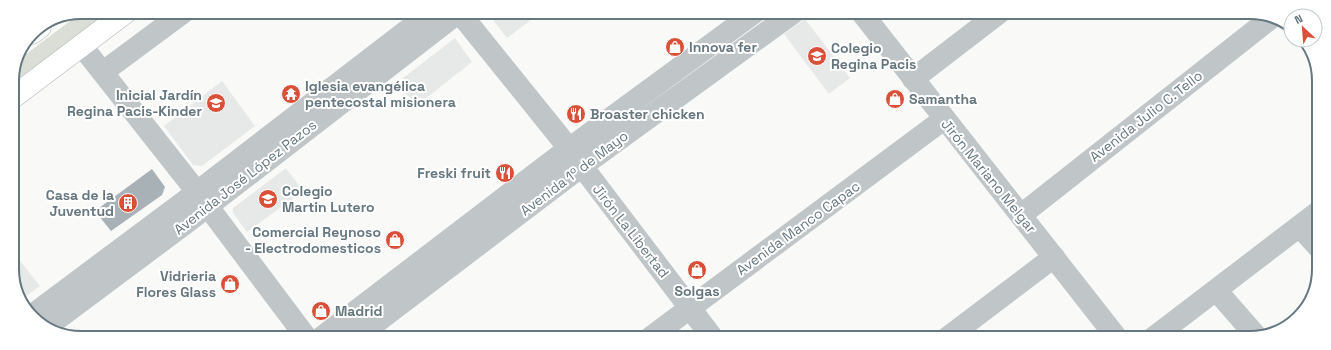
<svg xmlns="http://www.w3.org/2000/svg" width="1331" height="350" font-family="'Space Grotesk',sans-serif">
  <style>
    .built { fill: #e7e9e8 }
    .green { fill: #daded6 }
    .building { fill: #a8b1b6 }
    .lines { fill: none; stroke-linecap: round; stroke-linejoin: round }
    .highway-casing { stroke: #b4b9bb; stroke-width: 23 }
    .street { stroke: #c0c5c8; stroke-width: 22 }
    .highway { stroke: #fff; stroke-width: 22 }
    .labels { text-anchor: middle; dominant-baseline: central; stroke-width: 4; stroke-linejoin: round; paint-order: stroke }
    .poi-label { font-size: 14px; font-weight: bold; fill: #667780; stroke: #fff; text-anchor: start }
    .street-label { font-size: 14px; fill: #667780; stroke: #fff }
    .rim { fill: none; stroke: #667780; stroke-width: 2 }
  </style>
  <rect width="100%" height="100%" fill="#f9f9f7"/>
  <path class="built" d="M492,12L533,13L536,16L507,38L493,20Z
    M805,19L850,78L829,94L784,34Z
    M455,38L472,62L416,106L398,82Z
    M222,81L255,126L202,166L193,165L164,126Z
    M286,168L303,191L247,232L233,213V208Z
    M13,252L40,286L22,299L13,282Z"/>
  <path class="green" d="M82,12H114L12,87V77L21,58Z"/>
  <path class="building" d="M152,169L165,187L162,195L111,231L95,211Z"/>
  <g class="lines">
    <g class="highway-casing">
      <path id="highway" d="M32,33L40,27
        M12,98L126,12"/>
    </g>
    <path class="street" d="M459,12L559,136L712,337
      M862,13L1117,338
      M81,45L197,192L306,337
      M103,72L184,12
      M913,79L999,13
      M1021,215L1271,18
      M1300,227L1318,247
      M1216,290L1257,337
      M31,316L197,192L431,12
      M48,326L190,220L459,12
      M322,337L555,159L754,13
      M357,337L582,166L793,13
      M651,337L944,119
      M947,338L1054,257
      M1153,338L1318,212"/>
    <use href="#highway" class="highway"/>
  </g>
  <defs>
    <g id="shop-disc" transform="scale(1)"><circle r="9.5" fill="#d94f37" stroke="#fff"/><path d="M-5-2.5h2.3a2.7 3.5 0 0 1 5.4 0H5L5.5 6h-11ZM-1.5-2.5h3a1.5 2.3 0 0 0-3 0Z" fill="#fff"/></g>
    <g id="school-disc" transform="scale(1)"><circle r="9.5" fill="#d94f37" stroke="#fff"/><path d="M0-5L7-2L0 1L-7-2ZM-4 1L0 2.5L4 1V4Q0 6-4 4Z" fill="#fff"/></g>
    <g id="temple-disc" transform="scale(1)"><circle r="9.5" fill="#d94f37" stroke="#fff"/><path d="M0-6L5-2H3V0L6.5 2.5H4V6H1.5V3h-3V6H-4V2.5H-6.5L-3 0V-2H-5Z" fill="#fff"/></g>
    <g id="restaurant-disc" transform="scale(1)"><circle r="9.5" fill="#d94f37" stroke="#fff"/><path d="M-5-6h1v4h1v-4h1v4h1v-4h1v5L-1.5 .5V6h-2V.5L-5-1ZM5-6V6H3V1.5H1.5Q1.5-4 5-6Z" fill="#fff"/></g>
    <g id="building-disc" transform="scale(1)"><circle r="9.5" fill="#d94f37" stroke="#fff"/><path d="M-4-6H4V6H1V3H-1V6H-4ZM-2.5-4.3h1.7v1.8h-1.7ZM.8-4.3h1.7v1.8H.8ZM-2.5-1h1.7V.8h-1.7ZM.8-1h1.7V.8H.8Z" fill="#fff"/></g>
  </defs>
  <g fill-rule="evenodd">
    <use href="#shop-disc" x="675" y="47"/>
    <use href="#school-disc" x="817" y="56"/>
    <use href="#temple-disc" x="291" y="94"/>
    <use href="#shop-disc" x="895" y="99"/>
    <use href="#school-disc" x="216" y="103"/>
    <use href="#restaurant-disc" x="576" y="114"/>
    <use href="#restaurant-disc" x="505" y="173"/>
    <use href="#school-disc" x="268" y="199"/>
    <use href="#building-disc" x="128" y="203"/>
    <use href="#shop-disc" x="395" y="240"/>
    <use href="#shop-disc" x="697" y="270"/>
    <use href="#shop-disc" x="230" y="284"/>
    <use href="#shop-disc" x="321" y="311"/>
  </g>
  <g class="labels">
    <g class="poi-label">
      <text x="689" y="47">Innova fer</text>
      <text x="831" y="48">Colegio<tspan x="831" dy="16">Regina Pacis</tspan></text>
      <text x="305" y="86">Iglesia evangélica<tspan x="305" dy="16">pentecostal misionera</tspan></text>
      <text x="202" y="95" text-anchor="end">Inicial Jardín<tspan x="202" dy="16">Regina Pacis-Kinder</tspan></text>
      <text x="909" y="99">Samantha</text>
      <text x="590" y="114">Broaster chicken</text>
      <text x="491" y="173" text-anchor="end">Freski fruit</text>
      <text x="282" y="191">Colegio<tspan x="282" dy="16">Martin Lutero</tspan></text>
      <text x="114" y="195" text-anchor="end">Casa de la<tspan x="114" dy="16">Juventud</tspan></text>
      <text x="381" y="232" text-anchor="end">Comercial Reynoso<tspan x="381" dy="16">- Electrodomesticos</tspan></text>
      <text x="216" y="276" text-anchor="end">Vidrieria<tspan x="216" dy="16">Flores Glass</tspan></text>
      <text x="697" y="291" text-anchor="middle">Solgas</text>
      <text x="335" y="311">Madrid</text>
    </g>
    <g class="street-label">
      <text transform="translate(1146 116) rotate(-38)">Avenida Julio C. Tello</text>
      <text transform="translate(574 173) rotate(-37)">Avenida 1º de Mayo</text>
      <text transform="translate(989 176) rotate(51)">Jirón Mariano Melgar</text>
      <text transform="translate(245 177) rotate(-38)">Avenida José López Pazos</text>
      <text transform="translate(798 228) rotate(-36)">Avenida Manco Capac</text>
      <text transform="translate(631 231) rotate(52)">Jirón La Libertad</text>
    </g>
  </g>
  <path d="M0 0H1331V350H0ZM81 19H1250A62 62 0 0 1 1312 81V269A62 62 0 0 1 1250 331H81A62 62 0 0 1 19 269V81A62 62 0 0 1 81 19Z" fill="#fff" fill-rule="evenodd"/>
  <path class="rim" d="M81 19H1250A62 62 0 0 1 1312 81V269A62 62 0 0 1 1250 331H81A62 62 0 0 1 19 269V81A62 62 0 0 1 81 19Z"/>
  <g transform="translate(1303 28) rotate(334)"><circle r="19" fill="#ffffff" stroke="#c2c9cc"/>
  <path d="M0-3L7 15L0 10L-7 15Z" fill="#d94f37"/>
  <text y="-6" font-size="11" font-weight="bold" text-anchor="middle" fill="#667780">N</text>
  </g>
</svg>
